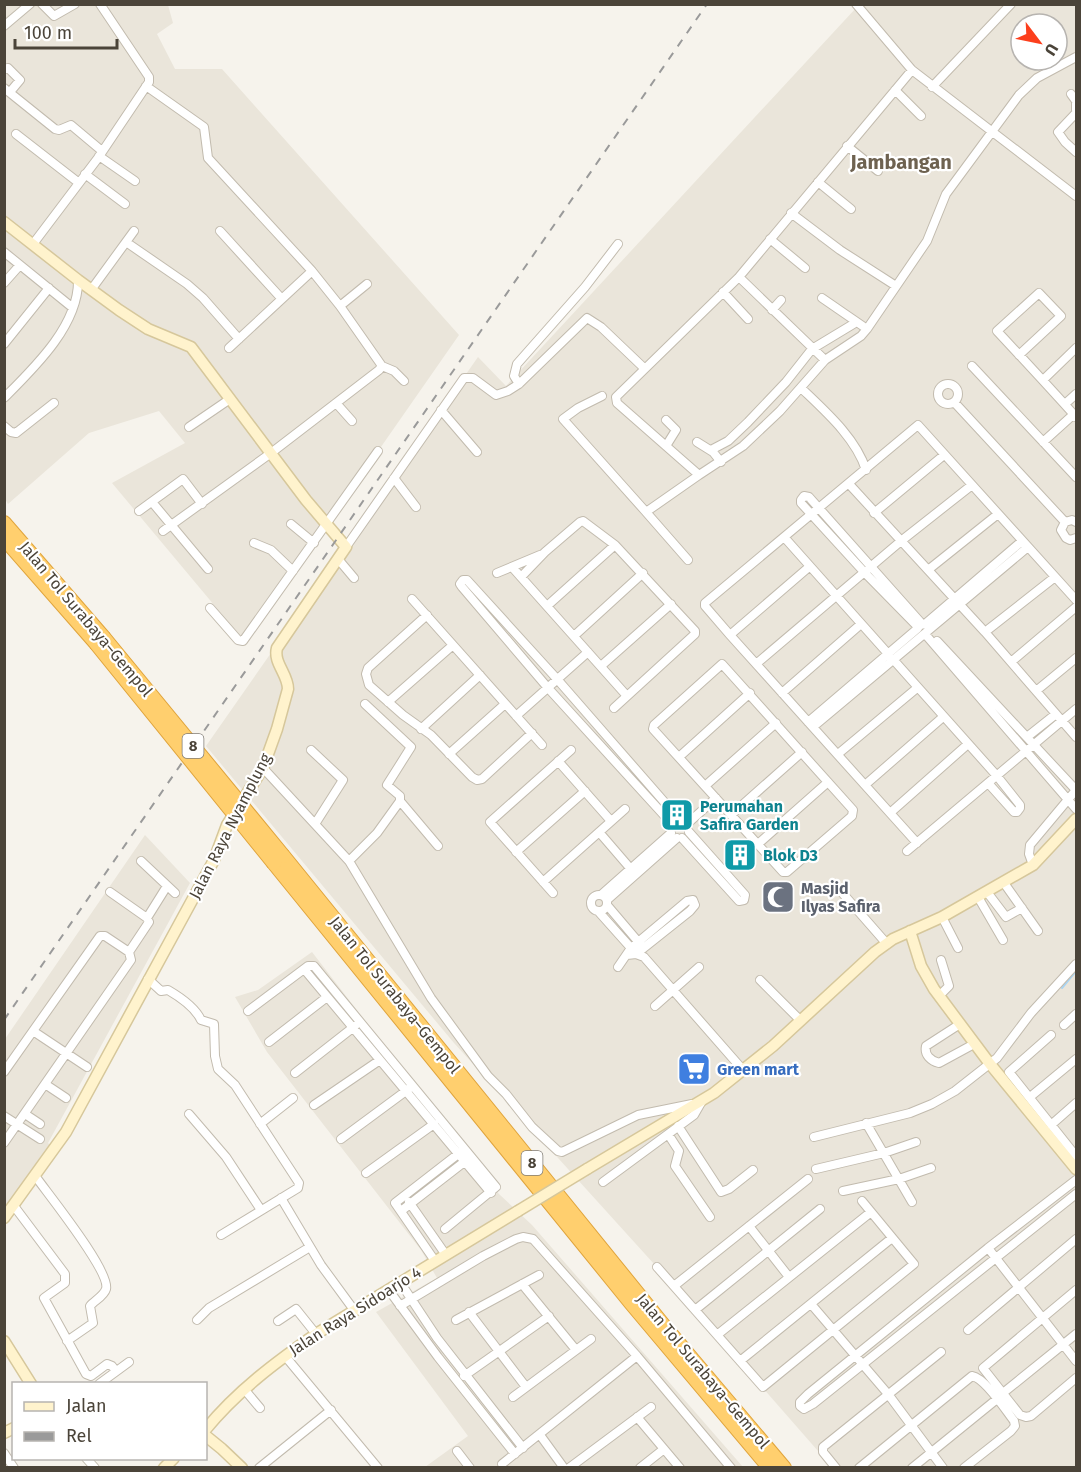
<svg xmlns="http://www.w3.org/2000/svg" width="1081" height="1472" font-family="'Fira Sans',sans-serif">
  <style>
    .residential { fill: #eae5da; fill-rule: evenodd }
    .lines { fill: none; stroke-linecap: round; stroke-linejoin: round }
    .stream { stroke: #a9d4f2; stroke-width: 2 }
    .street-casing { stroke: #c2bbae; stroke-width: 10 }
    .secondary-casing { stroke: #d6c79b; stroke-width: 13 }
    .highway-casing { stroke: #e0a43c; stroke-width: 16 }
    .street { stroke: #fff; stroke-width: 8 }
    .secondary { stroke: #fff3cd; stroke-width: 10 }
    .highway { stroke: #ffcf6e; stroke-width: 14 }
    .rail { stroke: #9a9a9a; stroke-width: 2; stroke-dasharray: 8 8; stroke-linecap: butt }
    .secondary-bridge-casing { stroke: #d6c79b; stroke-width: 13; stroke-linecap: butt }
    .highway-bridge-casing { stroke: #e0a43c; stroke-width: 16; stroke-linecap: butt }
    .secondary-bridge { stroke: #fff3cd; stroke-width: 10 }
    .highway-bridge { stroke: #ffcf6e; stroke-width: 14 }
    .labels { text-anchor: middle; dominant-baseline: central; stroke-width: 4.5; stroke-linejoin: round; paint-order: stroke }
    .shield { fill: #fff; stroke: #817c74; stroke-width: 1.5 }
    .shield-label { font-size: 15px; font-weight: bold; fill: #4b4439 }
    .street-label { font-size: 16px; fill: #4b4439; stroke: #fff }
    .culture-label { font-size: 16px; font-weight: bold; fill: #0d838f; stroke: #fff; text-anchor: start }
    .worship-label { font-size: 16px; font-weight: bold; fill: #5b616d; stroke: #fff; text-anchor: start }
    .shop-label { font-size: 16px; font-weight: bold; fill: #366cbe; stroke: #fff; text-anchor: start }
    .quarter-label { font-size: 20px; font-weight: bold; fill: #6e6250; stroke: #fff }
  </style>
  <rect width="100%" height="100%" fill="#f6f3ec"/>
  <path class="residential" d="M5,5H168L173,23L157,34L175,69H222L459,335L245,642L112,483L185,443L159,411L89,433L8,504L5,499Z
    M853,5H1076V1467H832L664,1275L454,1043L206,746L478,357L506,386L856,8ZM1021,24H1057V60H1021Z
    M145,835L190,883L48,1143L52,1147L5,1211V1039Z
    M312,952L499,1194L532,1225L743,1467H425L468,1436L376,1312L437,1278L421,1250L267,1052L235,997L258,990Z"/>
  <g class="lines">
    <path class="stream" d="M1062,988L1076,971"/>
    <g class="street-casing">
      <path id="street" d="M42,4L54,16L75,4
        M856,4L912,70L1076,196
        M4,26L30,4
        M4,69L8,68L20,80L10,92
        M912,70L739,277L616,397L617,403L699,475L743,446L780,411L825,360L861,336L867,329L927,241L946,194L1019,95L1037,78L1076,57
        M146,86L204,127L208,158L312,271L340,306L382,366L379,370L271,453L163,531
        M932,87L1011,4
        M4,88L55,129L59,130L71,125L102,151
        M895,90L921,116
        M1071,94L1076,101V110
        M1076,113L1058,132L1065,142L1076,152
        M16,134L79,183
        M847,146L878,171
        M99,156L135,181
        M85,174L125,204
        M818,182L851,209
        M791,213L840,250L896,286
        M220,231L281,298
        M770,239L805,268
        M126,242L187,284L203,298L239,339
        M33,244L98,158L149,82V77L100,4
        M4,252L73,308
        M739,277L825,360
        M4,283L20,265
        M91,290L134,231
        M723,292L748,319
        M822,298L867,329
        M340,306L367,284
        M772,310L781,300
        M4,344L49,288
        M229,348L312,271
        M1019,355L1061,316L1039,293L997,331C1024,360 1050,388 1076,417
        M382,366L394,371L404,381
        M972,366L1076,477
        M1043,380L1076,348
        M519,384L514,376L517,364L585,287L618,244
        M938 394a10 10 0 1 1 20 0a10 10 0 1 1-20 0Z
        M801,388C825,411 856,438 866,470
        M602,396L578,408L563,419L646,512L699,475
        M4,398C34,368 79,325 78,280
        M954,402L1065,522
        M336,403L352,421
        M1065,404L1076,394
        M441,410L477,452
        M4,426L11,432L16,433L54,403
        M189,427L230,399
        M697,442L713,452L721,462
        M1043,442L1074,414
        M666,446L676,430L666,420
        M711,450L728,441L748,422L786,382L812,349L855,323
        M394,478L416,507
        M849,484L985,632L1076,737
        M152,502L208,569
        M139,511L183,479L202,504
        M646,512L688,560
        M874,513L944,455
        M1076,522L1072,520L1065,522L1061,530L1066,538L1070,540L1076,538
        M291,524L314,543
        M784,537L997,776L1020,805V808L1017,812H1014L988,783
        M254,543L271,550L293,571
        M346,547L464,378H473L496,395L508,391L519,384L587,318L601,327L644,368
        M338,559L354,578
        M512,567L627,696
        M928,570L998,514
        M497,573L540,555
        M521,577L545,552L580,522L583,521L615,545L695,631V634L614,708
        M412,599L542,745
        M547,606L615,545
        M210,608L238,640L243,641L378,451
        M427,615L368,668L366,674L369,685L403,715L431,735L472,777L477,780L482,779L532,733
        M918,627L865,573L801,503V500L804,496L809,497L922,624
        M985,632L1055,577
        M925,634L1076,809
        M730,635L809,567
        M574,636L643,573
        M937,641L1076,790
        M1011,662L1076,607
        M722,664L853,810L852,816L787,872H783L653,729L654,725Z
        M756,664L901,541L972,485
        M601,666L671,604
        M1036,691L1076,658
        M782,693L861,624
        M388,702L453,645
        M365,704L411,747L387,785L400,796V801L438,846
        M516,716L588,652
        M808,722L917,629L920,625L925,624L1022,541
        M813,727L1028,547
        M421,729L480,675
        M1027,737L1056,714
        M311,750L343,780L315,824
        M449,754L505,704
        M838,754L917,688
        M679,757L750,693
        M558,761L611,821
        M263,768L349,861L431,998L488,1076L506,1094L532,1127L558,1151L562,1152L638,1115L692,1104
        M865,785L943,717
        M705,786L776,723
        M890,813L968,744
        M731,815L802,752
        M672,824L548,688L462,587L460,584L463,580H467L557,679L680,820
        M687,824L716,798
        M599,832L630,868
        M682,838L739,901L744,900L745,895L689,832
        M917,843L730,635L705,606V603L918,425L1076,600
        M758,844L828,782
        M907,851L1076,709
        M516,852L585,791
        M141,861L175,893
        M349,861L377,833L400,801
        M1033,865L1029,854L1030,845L1076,790
        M543,882L625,809
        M1004,883L1038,931
        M838,888L887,944
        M110,892L147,918
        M987,892L1006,917L1022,908
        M553,893L490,822L571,750
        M601,895L671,833
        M591 903a8 8 0 1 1 16 0a8 8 0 1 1-16 0Z
        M978,897L1003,940
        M607,900L677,838
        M607,905L641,945
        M598,911L631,948L636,954L644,957L743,1070
        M942,917L958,948
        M618,967L631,948L687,901L693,900L695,905L690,911L636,954L627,955
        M304,969L491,1193
        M148,979L161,991L168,990C180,997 195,1007 201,1020L214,1024L215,1056L218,1069L235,1085L299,1183L298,1188L221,1235
        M760,980L801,1021
        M939,996L949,986L941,960
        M655,1006L699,967
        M248,1011L308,966H314L496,1187L445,1229
        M960,1024L926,1046C924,1055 931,1061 939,1063L974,1044
        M1064,1025L1076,1014
        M33,1031L87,1067
        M1051,1035L1009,1072L1076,1156
        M269,1042L327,997
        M4,1072L100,936H105L129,952
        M295,1073L355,1026
        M45,1084L66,1098
        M1030,1097L1076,1059
        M314,1105L380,1060
        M25,1114L40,1124
        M189,1114L226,1157L261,1210
        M4,1116L40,1139
        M866,1123L912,1202
        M260,1124L293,1098
        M1051,1125L1076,1103
        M678,1126L721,1192L729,1189L753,1170
        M668,1134L679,1151L675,1166L710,1217
        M814,1137L910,1113L932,1104L955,1091L997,1058L1031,1013L1076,964
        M341,1139L410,1088
        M4,1143L131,960L129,952L149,922L147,918L167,886
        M816,1169L884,1153L916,1142
        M366,1173L434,1124
        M36,1177C48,1194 111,1272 106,1289C104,1296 94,1301 90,1306L93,1323L67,1341
        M1076,1180L988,1248L808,1394L800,1402V1406L804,1409L813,1404L1076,1194
        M603,1182L694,1115L702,1101
        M843,1191L899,1179L931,1168
        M281,1198L321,1265L354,1310
        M409,1202L446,1255
        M14,1206L65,1274V1283L44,1298L86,1374L91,1376L107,1364L112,1366L116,1371
        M401,1211L468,1159
        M749,1226L789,1277
        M988,1248L1076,1361
        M435,1261L395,1203L462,1151
        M657,1267L763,1387L914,1264L862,1201
        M400,1282L437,1338L523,1448
        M522,1284L576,1350
        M674,1286L808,1179
        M388,1289L438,1357L515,1454
        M1076,1290L983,1368L1020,1415L1026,1417L1031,1416L1076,1378
        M811,1304L888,1394L943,1468
        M400,1306L483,1256L516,1239L523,1237L533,1239L637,1356L731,1468
        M695,1310L820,1209
        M469,1312L526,1387
        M197,1320L209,1308L310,1247
        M456,1320L539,1275
        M278,1321L296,1309L316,1334
        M968,1330L1076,1239
        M717,1335L871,1212
        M285,1356L378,1468
        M740,1361L892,1238
        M464,1376L549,1316
        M99,1384L129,1362
        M244,1389L260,1408
        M1003,1393L1076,1334
        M513,1397L591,1339
        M637,1417L680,1468
        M540,1435L564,1468
        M457,1451L470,1468
        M4,1453L14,1468
        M86,1458L95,1468
        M502,1464L637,1356
        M259,1468L331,1410
        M569,1468L651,1407
        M640,1468L664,1449
        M836,1468L823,1452V1447L941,1352
        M859,1468L972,1376C985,1378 1005,1409 1014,1421L1015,1426L1011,1431L964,1468
        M912,1468L997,1399"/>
    </g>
    <g class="secondary-casing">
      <path id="secondary" d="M4,222L78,280L119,310L148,329L191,347L306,500L346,547L277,648C273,663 288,674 288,689L277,729L263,768L227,825L214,860L66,1132L4,1218
        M910,931L921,966L934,989L990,1064L1076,1169
        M587,1169L714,1093L773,1046L875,952L893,939L942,917L1033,865L1076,819
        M4,1341L31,1384
        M206,1429C237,1391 276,1362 316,1334L518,1211
        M4,1433L14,1428
        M206,1436L222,1449L242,1468
        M164,1468L174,1458"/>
    </g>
    <g class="highway-casing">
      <path id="highway" d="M4,523L103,637
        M4,538L96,643
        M283,856L663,1325L784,1468
        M274,863L632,1304L770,1468"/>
    </g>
    <use href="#street" class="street"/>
    <use href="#secondary" class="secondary"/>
    <use href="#highway" class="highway"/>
    <path class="rail" d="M4,1020L707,4"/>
    <g class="secondary-bridge-casing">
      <path id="secondary-bridge" d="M518,1211L587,1169"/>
    </g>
    <g class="highway-bridge-casing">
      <path id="highway-bridge" d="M103,637L283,856
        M96,643L274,863"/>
    </g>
    <use href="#secondary-bridge" class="secondary-bridge"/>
    <use href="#highway-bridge" class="highway-bridge"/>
  </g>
  <defs>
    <g id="building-square" transform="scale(1.725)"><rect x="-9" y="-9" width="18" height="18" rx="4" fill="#0f9aa8" stroke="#fff"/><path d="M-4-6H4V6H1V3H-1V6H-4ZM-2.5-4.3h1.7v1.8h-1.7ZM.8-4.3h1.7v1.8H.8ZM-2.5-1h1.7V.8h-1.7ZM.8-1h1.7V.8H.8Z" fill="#fff"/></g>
    <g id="mosque-square" transform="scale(1.725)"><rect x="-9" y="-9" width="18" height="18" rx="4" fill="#6b7280" stroke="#fff"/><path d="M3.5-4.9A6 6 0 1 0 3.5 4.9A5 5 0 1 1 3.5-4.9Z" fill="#fff"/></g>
    <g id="supermarket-square" transform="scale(1.725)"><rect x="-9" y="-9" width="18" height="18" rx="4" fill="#3f7fe0" stroke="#fff"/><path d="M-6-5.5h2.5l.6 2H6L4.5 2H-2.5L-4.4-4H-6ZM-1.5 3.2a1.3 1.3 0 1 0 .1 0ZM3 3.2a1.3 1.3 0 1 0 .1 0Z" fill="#fff"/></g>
  </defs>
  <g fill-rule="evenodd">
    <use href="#building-square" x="677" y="815"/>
    <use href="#building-square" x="740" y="855"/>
    <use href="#mosque-square" x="778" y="897"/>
    <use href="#supermarket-square" x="694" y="1069"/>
  </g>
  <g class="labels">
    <g class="shield">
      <rect x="182.5" y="734" width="21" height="24" rx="4.5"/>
      <rect x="521.5" y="1151" width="21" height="24" rx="4.5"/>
    </g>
    <g class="shield-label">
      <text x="193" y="746">8</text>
      <text x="532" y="1163">8</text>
    </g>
    <g class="street-label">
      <text transform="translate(86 619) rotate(50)">Jalan Tol Surabaya–Gempol</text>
      <text transform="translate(230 826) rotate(-63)">Jalan Raya Nyamplung</text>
      <text transform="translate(395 995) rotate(51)">Jalan Tol Surabaya–Gempol</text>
      <text transform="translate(355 1311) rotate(-32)">Jalan Raya Sidoarjo 4</text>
      <text transform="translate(703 1371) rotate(50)">Jalan Tol Surabaya–Gempol</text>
    </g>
    <g class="culture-label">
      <text x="700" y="806">Perumahan<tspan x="700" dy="18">Safira Garden</tspan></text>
      <text x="763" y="855">Blok D3</text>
    </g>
    <g class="worship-label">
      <text x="801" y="888">Masjid<tspan x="801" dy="18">Ilyas Safira</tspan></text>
    </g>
    <g class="shop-label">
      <text x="717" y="1069">Green mart</text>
    </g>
    <g class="quarter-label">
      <text x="901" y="162">Jambangan</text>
    </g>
  </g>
  <rect width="1081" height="1472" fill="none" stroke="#4b4439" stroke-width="12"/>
  <rect x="12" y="1382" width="195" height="78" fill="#ffffff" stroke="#b7b4b0" stroke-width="1.5"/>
  <rect x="24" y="1402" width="30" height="9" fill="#fff3cd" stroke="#b7b4b0" stroke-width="1.5"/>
  <text x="66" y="1412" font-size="18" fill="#4b4439">Jalan</text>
  <rect x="24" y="1432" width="30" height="9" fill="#9a9a9a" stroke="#b7b4b0" stroke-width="1.5"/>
  <text x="66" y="1442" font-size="18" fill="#4b4439">Rel</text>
  <g transform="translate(1039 42) rotate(122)"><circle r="28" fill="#ffffff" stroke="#b7b4b0" stroke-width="1.5"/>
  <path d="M0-4.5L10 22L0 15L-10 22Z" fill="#fc3f1d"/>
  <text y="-9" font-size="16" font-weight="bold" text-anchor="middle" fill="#4b4439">U</text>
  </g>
  <path d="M15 39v9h102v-9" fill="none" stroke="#4b4439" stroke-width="3"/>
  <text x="24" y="39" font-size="18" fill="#4b4439" stroke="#ffffff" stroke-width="4.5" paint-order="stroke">100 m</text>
</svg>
